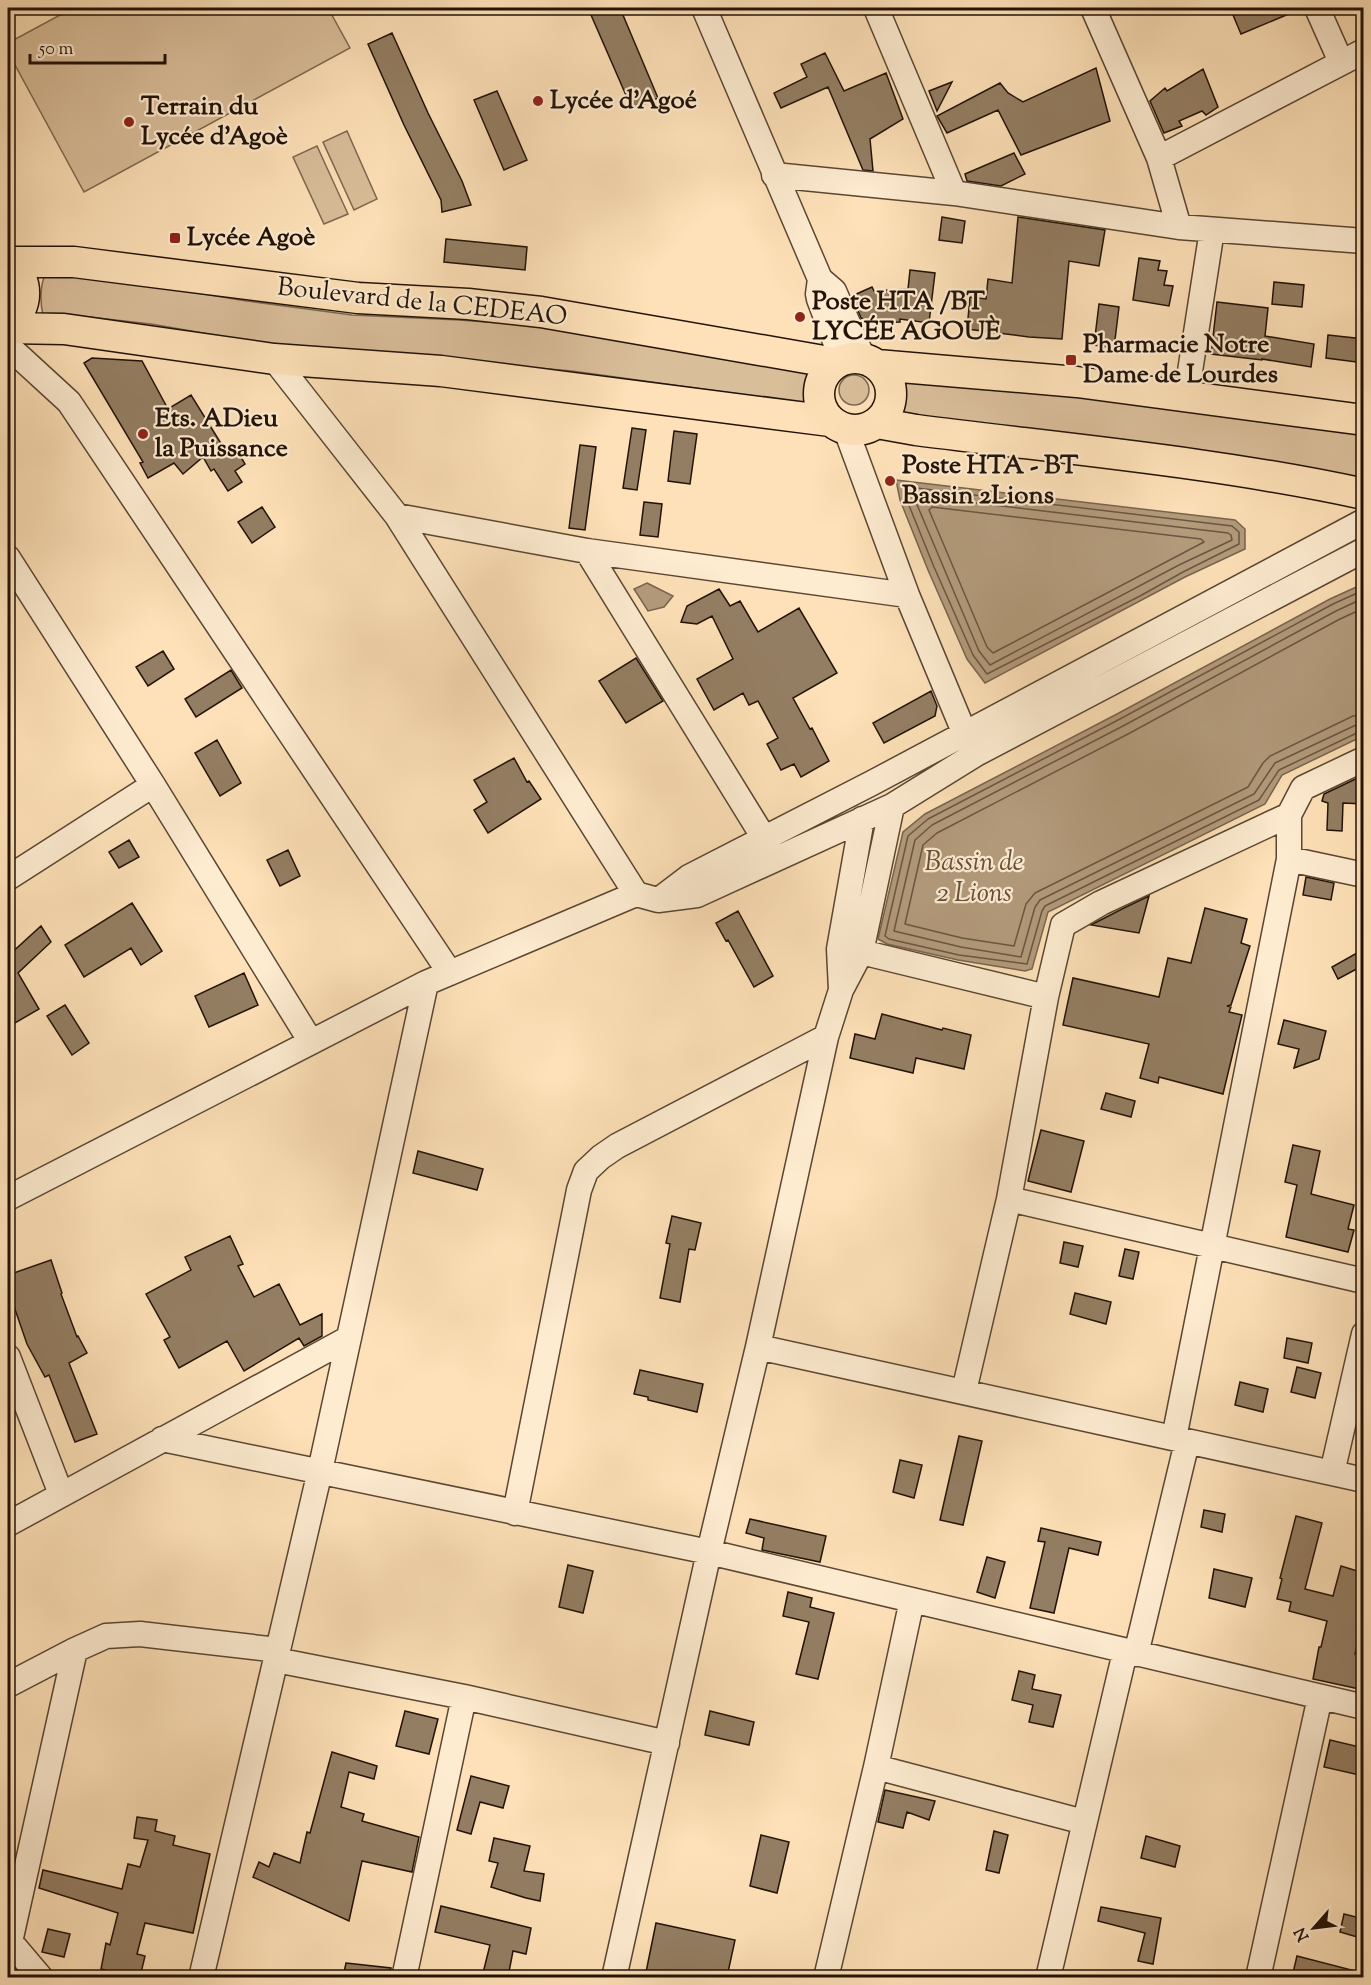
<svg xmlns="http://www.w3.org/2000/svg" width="1371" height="1985" font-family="'Sorts Mill Goudy',serif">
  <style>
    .green { fill: #d9be9a; stroke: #7e6850; stroke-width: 1.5 }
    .water { fill: #b39b7c; stroke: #79644d; stroke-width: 1.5 }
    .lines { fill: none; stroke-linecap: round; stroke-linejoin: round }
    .shore { stroke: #6a5642; stroke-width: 1.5 }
    .building { fill: #947e63; stroke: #221207; stroke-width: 1.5 }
    .minor-casing { stroke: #594633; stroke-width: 27 }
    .major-casing { stroke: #221207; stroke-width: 33 }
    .minor { stroke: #feecd1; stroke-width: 24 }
    .major { stroke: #fee1b8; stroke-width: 30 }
    .poi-dot { fill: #8f2418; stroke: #feecd1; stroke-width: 2 }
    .labels { text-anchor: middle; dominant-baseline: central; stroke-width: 4.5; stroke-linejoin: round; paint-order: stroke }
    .poi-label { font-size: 26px; font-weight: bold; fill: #221207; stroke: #feecd1; text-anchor: start }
    .street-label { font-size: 26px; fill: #221207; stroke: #feecd1 }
    .water-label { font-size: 27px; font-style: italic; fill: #63503c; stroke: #feecd1 }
  </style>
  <rect width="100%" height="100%" fill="#fee1b8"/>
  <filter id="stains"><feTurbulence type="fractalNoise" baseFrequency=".00333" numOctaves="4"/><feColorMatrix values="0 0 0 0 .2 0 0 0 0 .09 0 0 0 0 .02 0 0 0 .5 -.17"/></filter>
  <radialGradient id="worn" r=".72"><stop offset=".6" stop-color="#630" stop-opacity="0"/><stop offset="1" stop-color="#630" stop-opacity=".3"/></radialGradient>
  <path class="green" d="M73,8H328L350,48L84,192L8,52V43Z
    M347,131L377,199L354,210L323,142Z
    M317,146L348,214L324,224L293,157Z
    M45,275L109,278L240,300L352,315L459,320L539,326L815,367L812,379L810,404L572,371L272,345L151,324L89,317L43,315C40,303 40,286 45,275Z
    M839 390a15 15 0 1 1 30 0a15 15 0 1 1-30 0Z
    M901,381L955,382L1363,432V479L1307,469L896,418Z"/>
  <path class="water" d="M896,480L1235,520L1245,529V549L1185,577L985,683L967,659L928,570L900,500Z
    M647,583L673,596L664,607L648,611L634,589Z
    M1363,584V736L1282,775L1265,804L1048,912L1032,969L1025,971L958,960L887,944L878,939L903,832L925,814L1117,714L1330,599Z"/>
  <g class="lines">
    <path class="shore" d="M908,487L1232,526L1239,532V544L1183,572L1140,596L987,674L973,655L934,567L906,498L905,490Z
      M918,496L1228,533L1231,535L1232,540L1179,565L990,665L979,651L915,500Z
      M932,507L1201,539L1204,542L993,653L987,647L929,510Z
      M1364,590L1333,604L1120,719L928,819L908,836L885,936L889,939L959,955L1027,964L1042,911L1045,906L1259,800L1279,770L1359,732L1364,731
      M1364,598L1336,611L1123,726L932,825L915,840L894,931L961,947L1021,957L1035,907L1040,900L1254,794L1275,763L1356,725L1364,724
      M1364,608L1340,619L1128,734L937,833L923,845L905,924L962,938L1014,946L1026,904L1035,893L1248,787L1263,763L1270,756L1353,716L1364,715"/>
  </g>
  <path class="building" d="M588,8H620L658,98L632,109Z
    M1251,8H1303L1241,34L1233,15Z
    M392,33L428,113L462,181L471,205L442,212L441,200L404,125L368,44Z
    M825,53L844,91L886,73L903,119L870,139L873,171L863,170L828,87L781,108L774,93L807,77L801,64Z
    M1096,68L1110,121L1021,155L998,110L947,133L937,116L1000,83L1008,93L1023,102Z
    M1203,69L1218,107L1206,115L1202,111L1179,121L1182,126L1164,133L1150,101L1165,88L1167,91Z
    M952,82L937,111L929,91Z
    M497,91L527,160L504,170L474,100Z
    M1014,153L1025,174L1001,186L967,181L965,174Z
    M942,217L965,221L962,243L939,240Z
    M1018,217L1105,230L1099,266L1069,261L1062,339L1029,337L967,329L970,297L986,299L988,279L1012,283Z
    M446,239L527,247L525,270L444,262Z
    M1139,258L1160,261L1158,270L1167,271L1164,285L1173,286L1169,306L1133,300Z
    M910,270L935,273L929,323L900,319V322L871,323L861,318L852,296L872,287L874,291L908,289Z
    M1274,282L1304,285L1302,307L1272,304Z
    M1217,302L1268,308L1265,336L1314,344L1311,367L1262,359V360L1211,354Z
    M1099,304L1119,307L1114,348L1094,345Z
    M1328,335L1364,339V363L1326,358Z
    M92,358L142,361L168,409L191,395L225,450L234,445L245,464L235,471L242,482L228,491L214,469L211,471L203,457L183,474L174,463L148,478L140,463L143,462L84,363Z
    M632,428L646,430L637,490L623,488Z
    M674,431L697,434L690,484L668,481Z
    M580,445L596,447L585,530L569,528Z
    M644,502L662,504L658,537L640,535Z
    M262,507L275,527L252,543L238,522Z
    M719,589L730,606L740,601L758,632L799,608L837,673L793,698L810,729L812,728L829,761L801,777L794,764L781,770L767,744L778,738L758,701L749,705L743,693L714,710L697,679L733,659L712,616L697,624L681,622L687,606Z
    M163,651L174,669L148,686L136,667Z
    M636,658L663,701L626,723L599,681Z
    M231,670L242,688L196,717L185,699Z
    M931,691L937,706L935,716L884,743L873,723Z
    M217,740L241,783L220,796L195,753Z
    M514,758L527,782L529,781L541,799L488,833L474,810L487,802L474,780Z
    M1364,775V804L1343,803L1342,831L1327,830L1328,803L1322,801L1324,794Z
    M129,840L139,857L119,868L109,852Z
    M288,850L300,876L280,886L267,860Z
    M1306,877L1334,883L1331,900L1303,895Z
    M1149,896L1139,933L1091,925L1124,908Z
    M132,903L162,951L141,965L131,948L84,977L65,945Z
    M1205,908L1247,919L1241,943L1250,946L1231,1005L1227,1006L1231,1007L1229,1012L1242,1015L1223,1094L1159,1077L1158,1083L1140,1078L1149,1044L1063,1025L1073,978L1159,997L1168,958L1191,963Z
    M738,911L773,976L754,987L728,940L726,941L716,923Z
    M41,926L51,942L18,973L39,1009L8,1027V955V956Z
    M1364,949V965L1338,979L1332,967Z
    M244,973L258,1005L209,1027L195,996Z
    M65,1005L89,1043L72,1055L47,1016Z
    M882,1014L942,1030L943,1028L971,1035L964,1069L916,1058L913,1073L850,1058L855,1034L875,1039Z
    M1284,1020L1326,1031L1319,1059L1294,1068L1299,1049L1278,1044Z
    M1106,1093L1135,1101L1131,1117L1101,1109Z
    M1041,1130L1084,1141L1071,1192L1028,1181Z
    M1293,1145L1320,1151L1311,1194L1354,1205L1348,1229L1354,1230L1348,1252L1286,1237L1297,1185L1285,1182Z
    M418,1151L483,1169L477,1190L413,1173Z
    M672,1216L701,1223L695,1250L689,1249L680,1302L660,1298L670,1244L666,1243Z
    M230,1236L243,1264L238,1266L254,1297L279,1284L300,1325L322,1314V1336L304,1346L299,1338L244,1371L227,1341L179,1368L164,1340L170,1337L146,1294L191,1270L185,1257Z
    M1064,1242L1083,1246L1078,1267L1060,1263Z
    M1125,1249L1139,1252L1133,1279L1119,1276Z
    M51,1260L62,1293L61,1294L77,1337L78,1336L87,1353L69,1363L97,1434L75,1442L49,1375L45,1377L27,1344L8,1289V1275Z
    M1075,1293L1111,1302L1106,1324L1070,1314Z
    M1287,1338L1312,1343L1308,1363L1284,1358Z
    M1297,1367L1321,1373L1315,1398L1291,1392Z
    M640,1370L703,1384L697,1412L648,1400V1397L634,1394Z
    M1240,1382L1268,1389L1263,1412L1235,1405Z
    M959,1436L982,1441L963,1525L940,1520Z
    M900,1460L922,1465L914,1498L893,1492Z
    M1204,1510L1225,1514L1222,1532L1201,1527Z
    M1296,1516L1322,1523L1305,1589L1333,1596L1341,1566L1364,1573V1617L1355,1654L1364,1656V1690L1313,1679L1319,1647H1321L1327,1621L1289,1611L1291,1602L1277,1599L1282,1579L1280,1578Z
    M750,1519L826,1536L820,1562L762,1550L764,1538L746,1533Z
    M1041,1528L1101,1542L1098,1555L1069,1548L1054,1613L1030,1608L1045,1542L1038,1541Z
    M987,1557L1005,1562L995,1598L977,1592Z
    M568,1565L593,1571L583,1613L559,1607Z
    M1214,1569L1252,1578L1245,1607L1209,1598Z
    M788,1592L812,1598L810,1607L834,1613L818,1679L796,1674L809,1622L783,1616Z
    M1019,1671L1035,1675L1032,1689L1061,1695L1053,1727L1029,1722L1033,1705L1012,1700Z
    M405,1711L438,1719L429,1754L396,1746Z
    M710,1711L754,1722L749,1745L705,1735Z
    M1330,1740L1364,1748V1776L1324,1767Z
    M332,1752L377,1766L374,1779L349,1772L341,1807L364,1814L362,1821L419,1837L412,1872L362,1861L349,1921L253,1877L259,1862L269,1867L274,1853L300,1863L307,1832L310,1833Z
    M471,1776L509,1786L503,1808L480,1802L471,1834L457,1830Z
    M885,1790L935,1801L929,1820L907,1812L903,1828L878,1822Z
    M137,1817L157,1820L155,1831L175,1836L173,1845L210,1854L193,1933L145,1923L137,1954L145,1956L140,1977H134L101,1969L106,1943L110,1945L118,1913L39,1888L43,1870L122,1889L128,1864L140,1867L148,1840L134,1838Z
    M994,1831L1008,1835L999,1873L986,1870Z
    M761,1835L789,1842L777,1893L750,1886Z
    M1146,1836L1180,1846L1175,1867L1141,1858Z
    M494,1838L530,1846L524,1871L544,1874L540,1901L526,1898L491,1887L498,1863L489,1861Z
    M441,1906L531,1928L526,1954L513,1951L508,1977H482L490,1945L435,1932Z
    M1101,1907L1161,1918L1153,1964L1138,1961L1145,1933L1098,1921Z
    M1344,1914L1364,1919V1939L1340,1932Z
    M656,1923L735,1940L727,1977H645Z
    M48,1929L70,1934L64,1957L42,1952Z
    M1297,1956L1363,1973L1362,1977H1292Z
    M346,1963L391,1968L390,1977H343Z"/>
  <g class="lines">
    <g class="minor-casing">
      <path id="minor" d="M704,8L820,279L834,291L863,358
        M876,8L954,193
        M1093,8L1159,158L1179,227
        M1317,8L1341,62
        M1159,158L1364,51
        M774,175L954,193L1179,227L1364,241
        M820,279L818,294L819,299L842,360
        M8,346L69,402L450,973
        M274,359L397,516L636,894
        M1186,397L1212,230
        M846,430L907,595L964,732L972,747
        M397,516L587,551L907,595
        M587,551L772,851
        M8,558L153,785L311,1042
        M1289,859L1364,875
        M8,878L153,785
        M660,899L689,877L872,783L1364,521
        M861,952L1046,997
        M841,990L839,949L862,819
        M8,1198L426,983L636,894L658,900L697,895L892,806L976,754L1364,550
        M1009,1199L1364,1281
        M758,1347L1364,1480
        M8,1357L61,1494
        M964,1391L1009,1199L1046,997L1063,925L1101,903L1289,815L1303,788L1364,759
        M1174,1438L1289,859V815
        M162,1439L709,1552L1364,1707
        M1332,1473L1364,1334
        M515,1513L579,1190L586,1171L601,1157L617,1146L826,1037
        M8,1524L349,1338
        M1136,1654L1187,1442
        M276,1660L464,1697L667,1743
        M8,1685L75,1650L106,1636L140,1634L278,1650
        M876,1767L1084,1822
        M8,1939L41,1978
        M10,1942L75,1650
        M201,1978L320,1471L426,983
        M404,1978L464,1697
        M614,1978L709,1552L758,1347L826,1037L841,990L861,952L892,806
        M826,1978L876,1767L912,1600
        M1048,1978L1125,1652
        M1258,1978L1320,1697"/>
    </g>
    <g class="major-casing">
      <path id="major" d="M8,262H74L358,298L468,304L541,312L835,363
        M8,263C30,280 29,307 8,324
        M8,328L64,329L274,359L441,371L830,421
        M819 394a36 36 0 1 1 72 0a36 36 0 1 1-72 0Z
        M877,365L1077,382L1364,420
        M877,423L916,430C1065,449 1216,462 1364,494"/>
    </g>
    <use href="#minor" class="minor"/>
    <use href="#major" class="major"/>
  </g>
  <g class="poi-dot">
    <circle cx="538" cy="101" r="6"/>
    <circle cx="129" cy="122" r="6"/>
    <rect x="169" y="232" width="12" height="12" rx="3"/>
    <circle cx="800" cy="317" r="6"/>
    <rect x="1065" y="354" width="12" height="12" rx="3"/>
    <circle cx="143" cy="434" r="6"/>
    <circle cx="890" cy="481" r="6"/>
  </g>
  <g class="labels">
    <g class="poi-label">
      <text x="550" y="101">Lycée d'Agoé</text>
      <text x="141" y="107">Terrain du<tspan x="141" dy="30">Lycée d'Agoè</tspan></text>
      <text x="187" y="238">Lycée Agoè</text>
      <text x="812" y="302">Poste HTA /BT<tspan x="812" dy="30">LYCÉE AGOUÈ</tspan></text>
      <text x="1083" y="345">Pharmacie Notre<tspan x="1083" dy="30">Dame de Lourdes</tspan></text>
      <text x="155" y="419">Ets. ADieu<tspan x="155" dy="30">la Puissance</tspan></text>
      <text x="902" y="466">Poste HTA - BT<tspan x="902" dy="30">Bassin 2Lions</tspan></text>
    </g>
    <g class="street-label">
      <text transform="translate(422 303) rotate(6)">Boulevard de la CEDEAO</text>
    </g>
    <g class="water-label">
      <text x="974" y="863">Bassin de<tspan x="974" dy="31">2 Lions</tspan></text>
    </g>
  </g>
  <rect width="1371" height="1985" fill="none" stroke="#fee1b8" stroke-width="30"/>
  <rect x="9" y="9" width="1353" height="1967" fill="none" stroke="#221207" stroke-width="3"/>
  <rect x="15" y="15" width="1341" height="1955" fill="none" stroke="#221207" stroke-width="1.5"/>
  <g transform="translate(1314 1928) rotate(242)" stroke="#feecd1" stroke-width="4.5" paint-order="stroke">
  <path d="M0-4.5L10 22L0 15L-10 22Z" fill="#221207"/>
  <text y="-9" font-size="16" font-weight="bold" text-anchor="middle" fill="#221207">N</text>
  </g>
  <path d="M30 54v9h135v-9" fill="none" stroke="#221207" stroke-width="3"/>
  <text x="39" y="54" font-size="18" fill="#221207" stroke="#feecd1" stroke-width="4.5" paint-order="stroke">50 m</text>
  <rect width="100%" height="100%" filter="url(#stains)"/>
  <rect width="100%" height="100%" fill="url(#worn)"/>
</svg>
